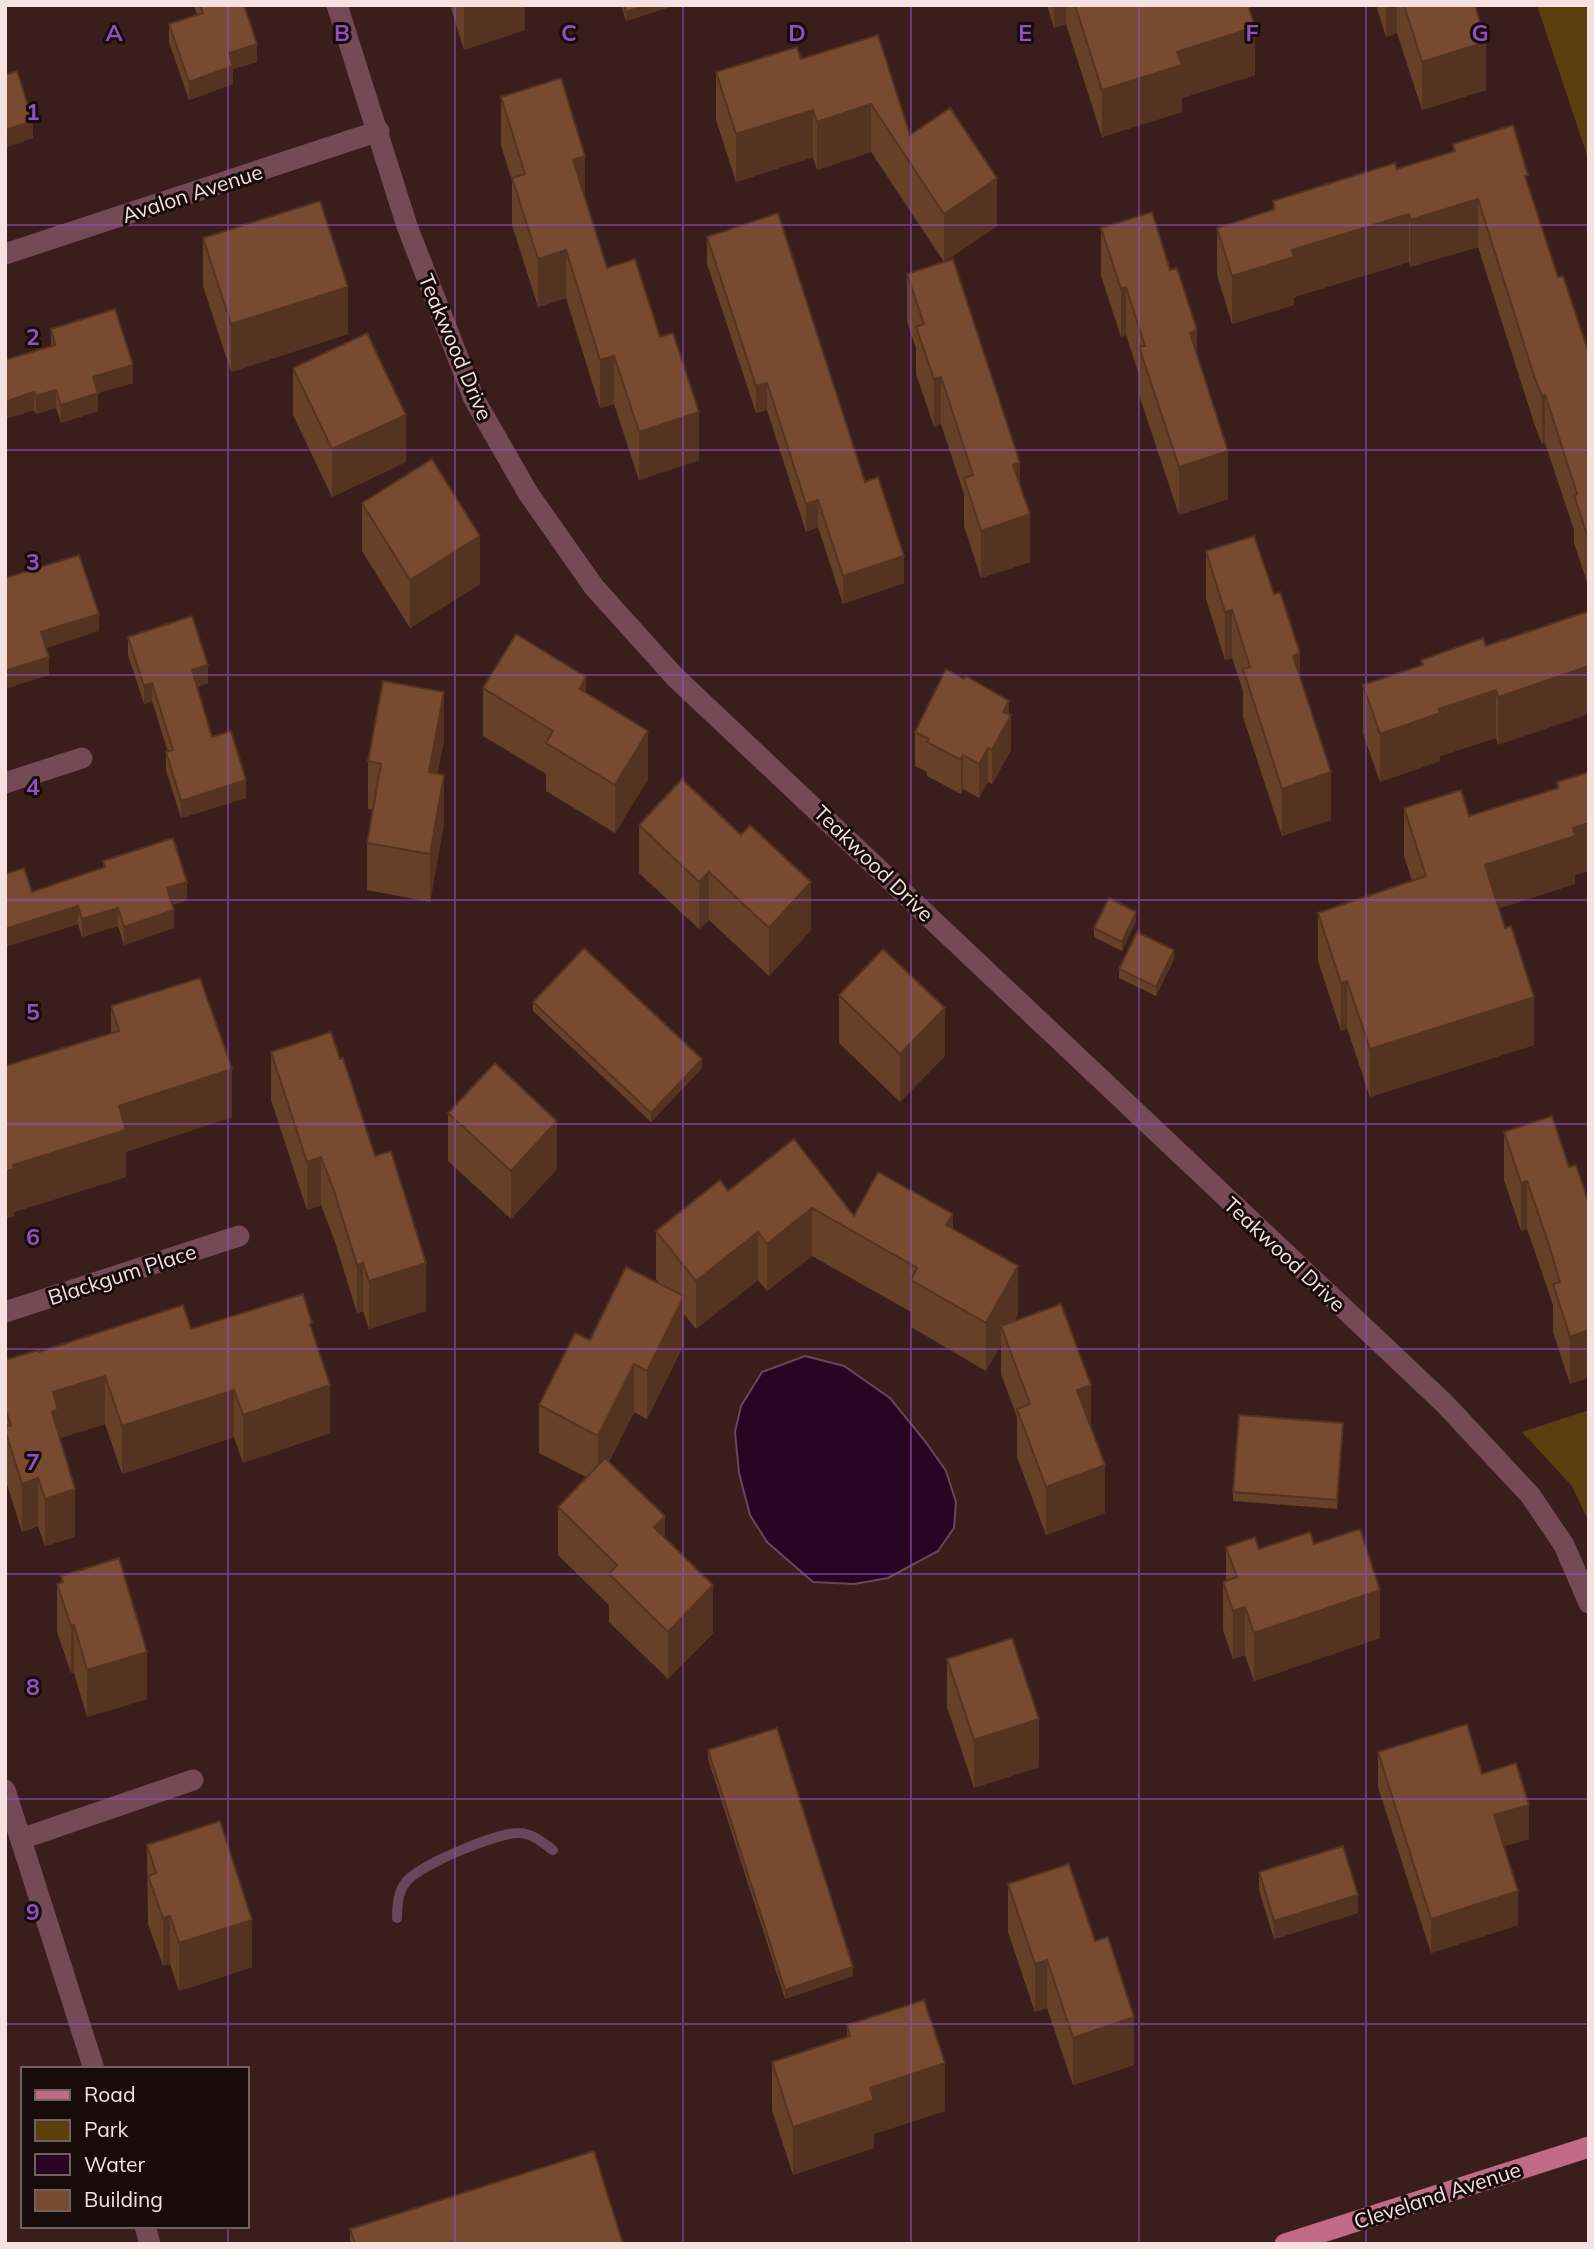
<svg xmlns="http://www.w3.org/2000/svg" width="1594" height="2249" font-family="Mulish,sans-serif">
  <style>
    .green { fill: #5c3f0f }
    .water { fill: #290524; stroke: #66475c; stroke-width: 2 }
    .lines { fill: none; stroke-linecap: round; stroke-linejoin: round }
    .stream { stroke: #66475c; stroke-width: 10 }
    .minor { stroke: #754a57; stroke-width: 21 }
    .tertiary { stroke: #754a57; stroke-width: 21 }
    .primary { stroke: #c16a87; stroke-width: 21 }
    .wall { fill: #674028 }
    .shaded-wall { fill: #543421 }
    .building { fill: #784a2f; stroke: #543421; stroke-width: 2 }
    .grid { fill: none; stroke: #9350c5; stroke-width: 2; stroke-opacity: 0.55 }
    .labels { text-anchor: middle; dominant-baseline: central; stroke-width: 6; stroke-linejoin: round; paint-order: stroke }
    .street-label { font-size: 21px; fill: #f5e1df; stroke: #180c0b }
    .grid-label { font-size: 23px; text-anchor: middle; font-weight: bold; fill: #9350c5; stroke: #180c0b; stroke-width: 6; stroke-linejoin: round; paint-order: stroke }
  </style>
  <rect width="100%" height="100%" fill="#3a1e1c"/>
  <path class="green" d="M1537,5H1589V161Z
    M1589,1410V1522L1572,1486L1522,1432Z"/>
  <path class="water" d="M805,1356L844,1366L890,1398L925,1441L946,1471L956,1502L954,1528L938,1551L888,1578L854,1584L813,1582L767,1542L750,1515L739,1473L735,1432L741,1406L762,1372Z"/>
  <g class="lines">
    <path class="stream" d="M397,1918C397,1906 398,1891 406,1882C419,1865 498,1832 519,1833C532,1833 543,1843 553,1850"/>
    <path class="minor" d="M5,254L379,131
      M5,783L82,758
      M5,1312L239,1236
      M5,1790L94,2069
      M21,1839L193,1780
      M145,2226L150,2244"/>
    <path class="tertiary" d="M337,5L407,226L474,399L528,493L594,587L675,677L1444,1403L1530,1495L1564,1545L1589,1603"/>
    <path class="primary" d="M1285,2244L1589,2147"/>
  </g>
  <path class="wall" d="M194,5H244L257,62L233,69V84L189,100L169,42V24L197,15Z
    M450,5H525V30L464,50Z
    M621,5H676L626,21Z
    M1047,5H1248L1255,75L1182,98V112L1102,137L1066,24L1054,28Z
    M1376,5H1475L1486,90L1422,110L1397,33L1386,37Z
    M878,35L910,135L997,226L944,262L871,152L817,170L813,157L736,182L716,120V72L801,59Z
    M501,97L585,199L607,268L699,460L639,480L614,404L600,408L566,298L538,307L512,225V181L501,145Z
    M1453,144L1528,187L1558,277L1589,354V588L1574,543V530L1545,443L1542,444L1535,426L1478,247L1410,267L1409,262L1294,297V305L1232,324L1217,275V228L1273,210V201L1397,169L1453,152Z
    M1101,228L1197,355L1228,499L1179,515L1139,395V375L1126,335L1121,337L1101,276Z
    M707,237L865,482L904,583L843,604L818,527L806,532L767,410L756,413L707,264Z
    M203,238L348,334L231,372L203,286Z
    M907,274L1020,486L1030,562L981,578L964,526V494L941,424L934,427L916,374V348L907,322Z
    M51,329L133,383L98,393V411L61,423L56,408L36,414L34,410L5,419V360L51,347Z
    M293,368L406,462L332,497L293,415Z
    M362,503L480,584L410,628L362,551Z
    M1206,551L1300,678L1331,820L1282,836L1243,717V691L1232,658L1225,660L1206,599Z
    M1589,611L1498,745L1496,738L1440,756V761L1380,782L1363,733V685L1421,665V660L1486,646Z
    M128,637L208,683L197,687L212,737L246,798L181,818L166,770V752H168L152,701L144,704L128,655Z
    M483,688L586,693L648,779L615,833L546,791V774L483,736Z
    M1009,715L1011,750L992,784L988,782L979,798L963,789L961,794L927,776V772L915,766V732Z
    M444,740L437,774L444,823L430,902L367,890V843L373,810L368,809V761Z
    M1557,782L1575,875V884L1499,908L1534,1045L1370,1097L1347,1028L1341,1031L1318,961V913L1412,881L1404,856V808L1469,816L1557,788Z
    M639,825L741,835L811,930L769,976L709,920L699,929L639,873Z
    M103,861L187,900L172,905L174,928L124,945L118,926L82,937L78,924L5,947V874L32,892L103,868Z
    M1136,921L1122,951L1094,937V928Z
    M1174,959L1156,996L1119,978V969Z
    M839,995L945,1056L900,1102L839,1043Z
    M533,1002L702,1068L651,1122L533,1011Z
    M111,1006L232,1117L126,1152V1177L14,1212V1216L5,1219V1066L111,1033Z
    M271,1052L426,1311L369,1329L363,1311L357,1313L335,1242L321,1205L307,1210L271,1100Z
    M448,1113L557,1169L511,1219L448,1161Z
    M1504,1132L1569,1167L1589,1204L1570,1384L1553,1332V1305L1549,1293L1527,1229L1521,1231L1504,1180Z
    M728,1191L854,1216L953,1229L1018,1314L1014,1322L1091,1427L1105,1513L1046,1535L1017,1457V1417L1001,1374V1344L986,1371L911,1327V1312L812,1256L767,1291L758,1280L696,1329L684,1314V1344L647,1419L634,1412L609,1461L665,1538L713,1633L668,1679L609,1622V1605L558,1555V1507L586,1477L539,1453V1405L590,1340L660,1284L656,1279V1231Z
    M191,1329L312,1333L330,1433L243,1463L234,1437L122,1474L105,1424L59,1438L75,1537L45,1546L38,1526L22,1532L5,1478V1360L39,1352Z
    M1343,1432L1337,1509L1233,1501V1492Z
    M1314,1544L1380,1638L1254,1681L1245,1655L1233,1659L1223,1630V1582L1226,1581V1547L1259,1549Z
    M61,1576L147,1699L87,1717L74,1673H71L57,1632V1584L61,1583Z
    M947,1659L1039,1767L974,1788L947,1707Z
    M708,1750L853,1976L785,1999L708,1759Z
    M1378,1752L1482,1774L1529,1839L1504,1846L1518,1925L1431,1953L1378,1787Z
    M147,1845L252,1967L179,1991L170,1964L163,1966L148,1924Z
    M1259,1872L1358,1913L1274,1939L1259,1890Z
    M1008,1884L1095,1941L1134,2065L1073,2085L1047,2008L1035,2012L1008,1932Z
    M847,2025L945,2111L874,2134V2148L793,2175L772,2110V2062L847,2038Z
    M350,2229L623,2244H350Z"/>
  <path class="shaded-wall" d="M464,5H525V30L464,50Z
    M647,5H676L626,21V12Z
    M1054,5H1066V24L1054,28Z
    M1386,5H1397V33L1386,37Z
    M1255,27V75L1182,98V112L1102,137V90L1177,52Z
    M1486,42V90L1422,110V62Z
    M257,44V62L233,69V84L189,100V82L229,53Z
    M871,104V152L817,170V122Z
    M813,110V157L736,182V134Z
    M33,121V138L5,148V130Z
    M585,156V204L573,160Z
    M997,178V226L944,262V214Z
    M1478,199V247L1410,267V220Z
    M1409,214V262L1294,297V305L1232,324V276L1292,250Z
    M566,250V298L538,307V259Z
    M348,287V334L231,372V324Z
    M1126,287V335L1121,337V289Z
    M1197,330V378L1190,333Z
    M614,356V404L600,408V360Z
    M133,365V383L98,393V411L61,423V405L93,377Z
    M941,377V424L934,427V379Z
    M767,383V410L756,413V386Z
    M56,390V408L36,414V396Z
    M34,392V410L5,419V402Z
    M1545,395V443L1542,444V396Z
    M699,412V460L639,480V432Z
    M406,415V462L332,497V449Z
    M1228,451V499L1179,515V467Z
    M1020,463V510L1013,465Z
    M818,500V527L806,532V504Z
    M1030,514V562L981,578V531Z
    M480,536V584L410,628V580Z
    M904,556V583L843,604V576Z
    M1232,610V658L1225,660V612Z
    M99,614V631L41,650V632Z
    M1300,653V701L1293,656Z
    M49,657V675L5,689V671Z
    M208,665V683L192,688V670Z
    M1589,666V714L1498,745V697Z
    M586,677V725L580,689Z
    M152,683V701L144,704V686Z
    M1496,690V738L1440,756V761L1380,782V734L1439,709Z
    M444,692V740L429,820V772Z
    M1009,701V719L1011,715V750L992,784V750L1003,712Z
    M648,731V779L615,833V785Z
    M988,748V782L979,798V764Z
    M963,755V789L961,794V760Z
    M1331,772V820L1282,836V789Z
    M444,775V823L430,902V854Z
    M246,780V798L181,818V801Z
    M1589,823V871L1575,875V884L1485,913V865L1573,828Z
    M709,872V920L699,929V882Z
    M187,882V900L167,906V888Z
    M811,882V930L769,976V928Z
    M78,906V924L5,947V929Z
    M118,908V926L82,937V919Z
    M174,910V928L124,945V927Z
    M1136,912V921L1122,951V942Z
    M1174,950V959L1156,996V987Z
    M1347,981V1028L1341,1031V983Z
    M1534,997V1045L1370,1097V1049Z
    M945,1008V1056L900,1102V1054Z
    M702,1059V1068L651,1122V1113Z
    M232,1069V1117L126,1152V1177L14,1212V1216L5,1219V1171L13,1165L119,1106Z
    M557,1121V1169L511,1219V1171Z
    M321,1157V1205L307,1210V1162Z
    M1527,1181V1229L1521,1231V1183Z
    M812,1208V1256L767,1291V1244Z
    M953,1214V1262L946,1225Z
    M758,1232V1280L696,1329V1281Z
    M363,1263V1311L357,1313V1265Z
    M426,1263V1311L369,1329V1281Z
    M1018,1266V1314L1005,1337L1001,1326V1344L986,1371V1323Z
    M684,1296V1344L647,1419V1371Z
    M1589,1330V1378L1570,1384V1337Z
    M634,1364V1412L598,1484V1436Z
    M105,1376V1424L58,1439L52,1412L53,1392Z
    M330,1385V1433L243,1463V1415Z
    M1091,1385V1432L1077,1390Z
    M234,1390V1437L122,1474V1426Z
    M1105,1465V1513L1046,1535V1487Z
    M38,1478V1526L22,1532V1484Z
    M75,1489V1537L45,1546V1499Z
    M665,1516V1564L654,1527Z
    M713,1585V1633L668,1679V1632Z
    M1380,1590V1638L1254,1681V1633Z
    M1245,1607V1655L1233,1659V1611Z
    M74,1625V1673H71V1626Z
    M147,1652V1699L87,1717V1670Z
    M1039,1719V1767L974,1788V1740Z
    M1529,1805V1839L1494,1850V1815Z
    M1518,1891V1925L1431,1953V1919Z
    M1358,1895V1913L1274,1939V1921Z
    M170,1916V1964L163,1966V1918Z
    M252,1920V1967L179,1991V1943Z
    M1047,1960V2008L1035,2012V1964Z
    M853,1967V1976L785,1999V1990Z
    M1134,2017V2065L1073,2085V2038Z
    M945,2063V2111L874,2134V2148L793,2175V2127L870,2088Z"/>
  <path class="building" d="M200,5H244L257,44L229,53L233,66L189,82L169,24L203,13Z
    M624,5H647L626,12Z
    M1075,5H1248L1255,27L1177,52L1182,65L1102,90Z
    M1404,5H1475L1486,42L1422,62Z
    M878,35L910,135L950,108L997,178L944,214L871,104L817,122L813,110L736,134L716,72L797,47L801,59Z
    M17,71L33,121L5,130V75Z
    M561,78L585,156L573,160L607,268L635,259L660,337L673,333L699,412L639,432L614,356L600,360L566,250L538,259L512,178L525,174L501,97Z
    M1513,125L1528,175L1525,176L1558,277L1563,276L1589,354V541L1574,495L1577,494L1555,425L1545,395L1542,396L1535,379L1478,199L1410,220L1409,214L1292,250L1294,257L1232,276L1217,228L1275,209L1273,201L1395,163L1397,169L1455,151L1453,144Z
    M320,201L348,287L231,324L203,238Z
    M1152,212L1170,270L1177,268L1197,330L1190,333L1228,451L1179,467L1139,347L1145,346L1126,287L1121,289L1101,228Z
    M778,213L865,482L878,477L904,556L843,576L818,500L806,504L767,383L756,386L707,237Z
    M953,259L1020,463L1013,465L1030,514L981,531L964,478L973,475L941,377L934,379L916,327L924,324L907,274Z
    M115,309L133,365L93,377L98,393L61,405L56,390L36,396L34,392L5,402V360L55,345L51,329Z
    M367,333L406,415L332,449L293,368Z
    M432,459L480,536L410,580L362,503Z
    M1254,536L1274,594L1280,592L1300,653L1293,656L1331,772L1282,789L1243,669L1250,667L1232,610L1225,612L1206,551Z
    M79,555L99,614L41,632L49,657L5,671V578Z
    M1589,611V666L1498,697L1496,690L1439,709L1440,713L1380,734L1363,685L1423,665L1421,660L1483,638L1486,646Z
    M192,616L208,665L192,670L212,737L231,731L246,780L181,801L166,752L173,750L152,683L144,686L128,637Z
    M516,634L586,677L580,689L648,731L615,785L546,743L553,731L483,688Z
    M946,669L964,679L966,676L1009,701L1003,712L1011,715L992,750L988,748L979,764L963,755L961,760L927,742L929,739L915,732Z
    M383,681L444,692L429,772L444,775L430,854L367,843L381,764L368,761Z
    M1589,772V823L1573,828L1575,836L1485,865L1505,928L1511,926L1534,997L1370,1049L1347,981L1341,983L1318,913L1426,876L1404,808L1461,790L1469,816L1558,788L1557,782Z
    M682,779L741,835L750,825L811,882L769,928L709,872L699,882L639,825Z
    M173,838L187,882L167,888L174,910L124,927L118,908L82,919L78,906L5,929V874L24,868L32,892L105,867L103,861Z
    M1109,898L1136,912L1122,942L1094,928Z
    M1137,932L1174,950L1156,987L1119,969Z
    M584,948L702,1059L651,1113L533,1002Z
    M883,949L945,1008L900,1054L839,995Z
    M200,978L232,1069L119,1106L126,1130L13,1165L14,1169L5,1171V1066L119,1031L111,1006Z
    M331,1032L340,1059L343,1058L375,1156L391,1151L426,1263L369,1281L363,1263L357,1265L335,1194L321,1157L307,1162L271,1052Z
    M495,1063L557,1121L511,1171L448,1113Z
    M1552,1116L1569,1167L1576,1165L1589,1204V1330L1570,1337L1553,1284L1560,1282L1549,1245L1527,1181L1521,1183L1504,1132Z
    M794,1139L854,1216L878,1172L953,1214L946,1225L1018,1266L986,1323L911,1280L917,1268L812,1208L767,1244L758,1232L696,1281L656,1231L720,1180L728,1191Z
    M626,1267L684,1296L647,1371L634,1364L598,1436L539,1405L575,1333L590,1340Z
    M303,1294L312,1323L310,1324L330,1385L243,1415L234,1390L122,1426L105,1376L53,1392L58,1410L52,1412L75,1489L45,1499L38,1478L22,1484L5,1430V1427L11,1425L5,1408V1360L39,1350V1352L183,1305L191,1329Z
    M1061,1304L1091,1385L1077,1390L1105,1465L1046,1487L1017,1409L1030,1404L1001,1326Z
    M1239,1415L1343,1423L1337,1500L1233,1492Z
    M605,1458L665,1516L654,1527L713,1585L668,1632L609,1574L617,1565L558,1507Z
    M1360,1529L1380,1590L1254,1633L1245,1607L1233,1611L1223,1582L1237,1577L1226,1547L1255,1537L1259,1549L1310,1532L1314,1544Z
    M119,1558L147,1652L87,1670L74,1625L71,1626L57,1584L63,1582L61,1576Z
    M1012,1638L1039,1719L974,1740L947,1659Z
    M1467,1724L1482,1774L1516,1763L1529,1805L1494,1815L1518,1891L1431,1919L1378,1752Z
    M777,1728L853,1967L785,1990L708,1750Z
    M220,1821L252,1920L179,1943L170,1916L163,1918L148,1876L156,1873L147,1845Z
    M1343,1846L1358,1895L1274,1921L1259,1872Z
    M1069,1864L1095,1941L1108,1937L1134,2017L1073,2038L1047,1960L1035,1964L1008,1884Z
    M924,2000L945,2063L870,2088L874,2100L793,2127L772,2062L850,2036L847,2025Z
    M594,2151L623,2244H355L350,2229Z"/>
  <path class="grid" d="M228,5V2069M455,5V2244M683,5V2244M911,5V2244M1139,5V2244M1366,5V2244M5,225H1589M5,450H1589M5,675H1589M5,900H1589M5,1124H1589M5,1349H1589M5,1574H1589M5,1799H1589M5,2024H1589M228,2226V2244"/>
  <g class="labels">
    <g class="street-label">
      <text transform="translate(192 193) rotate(-18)">Avalon Avenue</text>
      <text transform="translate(456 347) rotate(67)">Teakwood Drive</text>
      <text transform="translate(874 863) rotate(44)">Teakwood Drive</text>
      <text transform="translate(1285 1254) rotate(43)">Teakwood Drive</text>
      <text transform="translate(122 1274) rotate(-18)">Blackgum Place</text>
      <text transform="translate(1437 2195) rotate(-18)">Cleveland Avenue</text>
    </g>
  </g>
  <g class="grid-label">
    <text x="114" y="41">A</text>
    <text x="342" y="41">B</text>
    <text x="569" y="41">C</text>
    <text x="797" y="41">D</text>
    <text x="1025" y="41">E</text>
    <text x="1252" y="41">F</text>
    <text x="1480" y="41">G</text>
    <text x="33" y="120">1</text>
    <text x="33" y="345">2</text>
    <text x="33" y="570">3</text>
    <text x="33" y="795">4</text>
    <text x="33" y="1020">5</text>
    <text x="33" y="1245">6</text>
    <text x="33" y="1470">7</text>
    <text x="33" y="1695">8</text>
    <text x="33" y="1920">9</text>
  </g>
  <rect width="1594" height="2249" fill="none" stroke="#f5e1df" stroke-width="14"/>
  <rect x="21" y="2067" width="228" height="161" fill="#180c0b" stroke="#706160" stroke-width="2"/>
  <rect x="35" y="2090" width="35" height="10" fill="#c16a87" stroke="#706160" stroke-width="2"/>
  <text x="84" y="2102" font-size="21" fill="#f5e1df">Road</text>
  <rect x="35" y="2120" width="35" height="21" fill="#5c3f0f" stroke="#706160" stroke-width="2"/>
  <text x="84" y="2137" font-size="21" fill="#f5e1df">Park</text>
  <rect x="35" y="2154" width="35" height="21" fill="#290524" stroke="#706160" stroke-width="2"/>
  <text x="84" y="2172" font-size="21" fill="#f5e1df">Water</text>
  <rect x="35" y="2190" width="35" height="21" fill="#784a2f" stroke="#706160" stroke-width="2"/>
  <text x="84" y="2207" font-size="21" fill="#f5e1df">Building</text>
</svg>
